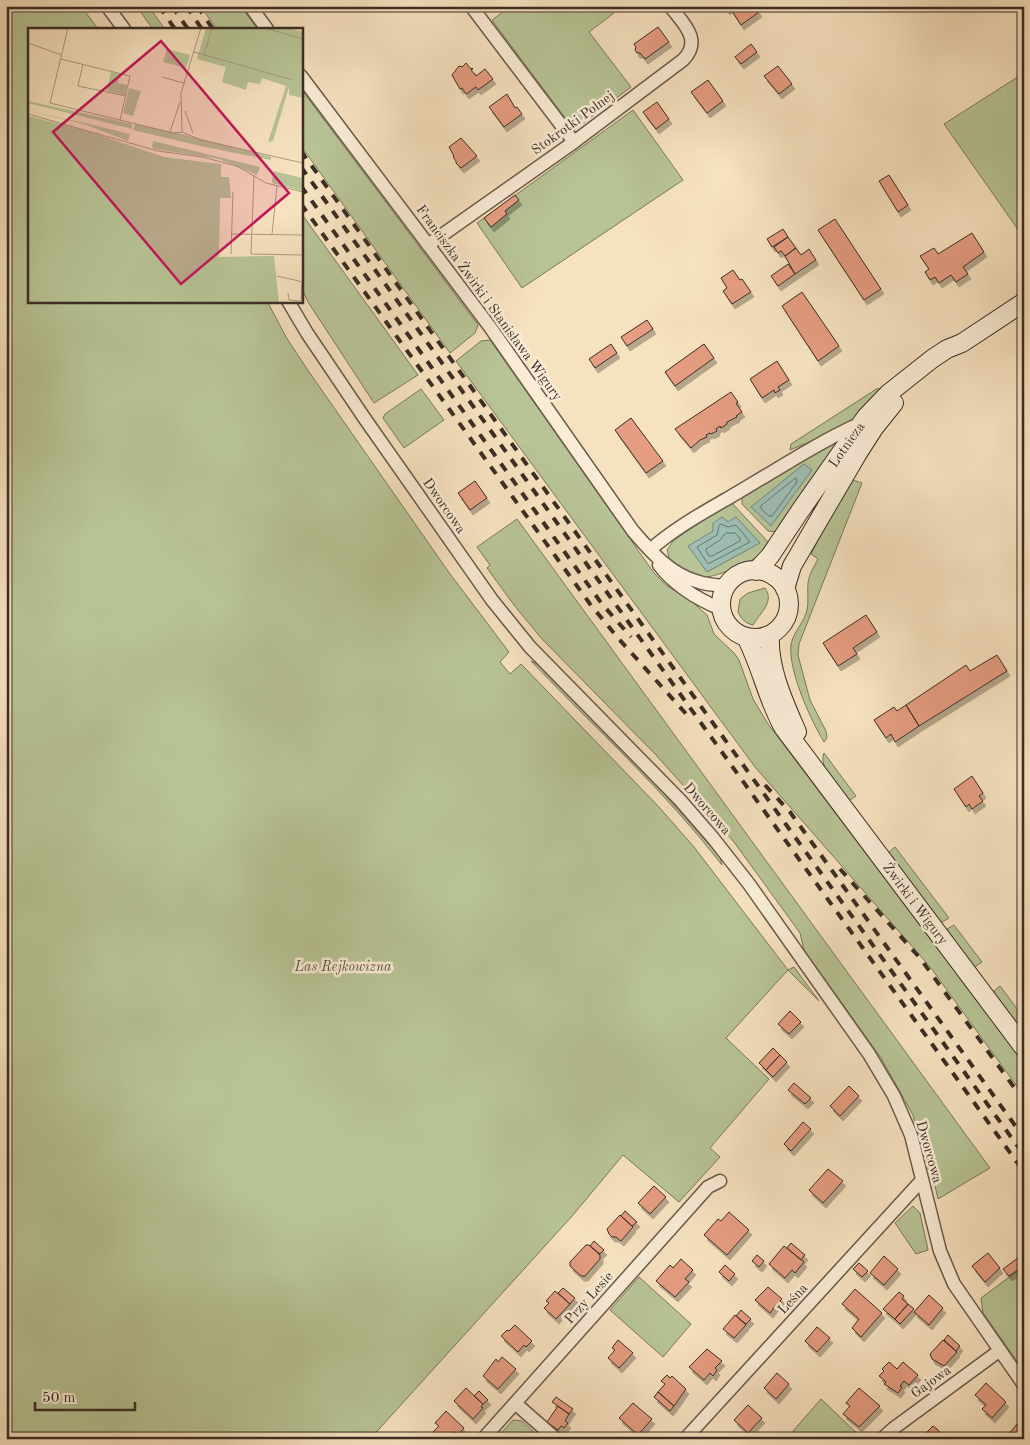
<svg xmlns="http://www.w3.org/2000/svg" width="1030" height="1445" font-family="'Old Standard TT',serif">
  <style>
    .green { fill: #b8c496; stroke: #79785d }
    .water { fill: #9dbdb3; stroke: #75837a }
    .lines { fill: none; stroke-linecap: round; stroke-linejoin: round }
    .shore { stroke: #6c756c; stroke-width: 1 }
    .building { fill: #e69d81; stroke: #3a2d24; filter: url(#shadow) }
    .street-casing { stroke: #695a4b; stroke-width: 15 }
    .secondary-casing { stroke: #3a2d24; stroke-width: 20 }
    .street { stroke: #faecd6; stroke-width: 12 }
    .secondary { stroke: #faecd6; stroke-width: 18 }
    .rail { stroke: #3a2d24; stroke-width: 4; stroke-dasharray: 9 9; stroke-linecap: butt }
    .labels { text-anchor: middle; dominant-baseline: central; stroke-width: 5; stroke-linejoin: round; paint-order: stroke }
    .street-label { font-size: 14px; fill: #3a2d24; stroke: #faecd6 }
    .park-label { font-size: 14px; font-style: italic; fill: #5a5340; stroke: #faecd6 }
    .inset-road { fill: none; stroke: #ab9a82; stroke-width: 1 }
    .view { fill: #c2185b; fill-opacity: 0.15; stroke: #c2185b; stroke-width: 2.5 }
    .inset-edge { fill: none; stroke: #3a2d24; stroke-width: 2.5 }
  </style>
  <defs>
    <filter id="shadow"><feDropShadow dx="3" dy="5" stdDeviation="0" flood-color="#0004"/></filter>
  </defs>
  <rect width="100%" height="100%" fill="#f7e2c0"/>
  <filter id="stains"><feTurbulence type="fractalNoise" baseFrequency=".004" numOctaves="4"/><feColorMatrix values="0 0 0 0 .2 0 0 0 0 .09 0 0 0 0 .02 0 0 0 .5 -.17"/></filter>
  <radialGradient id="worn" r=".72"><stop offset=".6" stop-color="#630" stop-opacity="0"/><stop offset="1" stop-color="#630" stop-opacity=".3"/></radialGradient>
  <path class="green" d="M6,6H81L98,29H29V301H267L286,337L307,369L450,574L509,652L500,662L510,674L521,664L658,806L694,847L788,970L794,967L819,1001L788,970L726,1038L769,1079L710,1148L720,1157L679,1202L623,1155L573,1215L370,1439H6Z
    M136,6H148L165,29H153Z
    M200,6H241L257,29H217Z
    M511,6H623L589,32L631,87L574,130L492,20Z
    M1024,73V238L944,124Z
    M301,89L478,325L475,333L450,353L301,146Z
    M633,110L683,180L522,288L477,223Z
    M301,213L418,375L374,403L308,302L301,287Z
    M490,340L654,573L666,585L691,601L707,615L714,634L734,653L739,660L753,699L768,724L1024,1063V1096L931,968L755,767L456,361L481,341Z
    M878,388L879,391L861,415L838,430L790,450L791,444Z
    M421,389L444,420L404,448L383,418L385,414Z
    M844,436L776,532L768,531L742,504V496Z
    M850,479L862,483L799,644L798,655L810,700L826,731L827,738L824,742C811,721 788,670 791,645C793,632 804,623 807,610C809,602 807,592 808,583C809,574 814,567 818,559L811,554Z
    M731,502L769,543C766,547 763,551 759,555C750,563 713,579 701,577C689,575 680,568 670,561L667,550L674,540Z
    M517,519L990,1168L938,1199L934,1181L926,1171L913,1115L881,1058L804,950L800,933L734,842L656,755L542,639L514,605L487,568L490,565L477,547Z
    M765,588C775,602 760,613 753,625C745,623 742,620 738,612L740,599L748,593Z
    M531,661L539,665L658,787L720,857L722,865C665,791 595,728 531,661Z
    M824,753L856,796L850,800H847C839,789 818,767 824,753Z
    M895,847L949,918L942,922H939L889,857V852Z
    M954,925L982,962L975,967L971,965L947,933V929Z
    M1000,986L1024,1018V1035L994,996V991Z
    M913,1206L920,1213L928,1250L916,1254L895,1223Z
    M1024,1266V1371L983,1313L981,1298Z
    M639,1277L691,1324L663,1357L610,1310Z
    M821,1399L863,1439H802L793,1431Z
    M513,1420L522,1421L542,1439H496Z"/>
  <path class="water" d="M804,464L812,470L771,526L751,507Z
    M722,517L728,522L736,517L760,543L707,572L688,546L713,531V523Z"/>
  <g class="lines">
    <path class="shore" d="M796,478L797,482L772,516H769L761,509V506Z
      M721,524L728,527L736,525L750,542L708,564L697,547L717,535L719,526Z
      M726,533H735L740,538V541L712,556H709L706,551V549L720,540Z"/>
  </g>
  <path class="building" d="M724,6H755L759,12L741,25L730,8L727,10Z
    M658,27L669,42L645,59L640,53H637L635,50L636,47L634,44Z
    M751,44L757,52L741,64L735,57Z
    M466,63L471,69L472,68L473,69L471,70L476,76L485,69L493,79L478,90L476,87L466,94L462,88L460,89L452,75L459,66L462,67Z
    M778,66L792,84L779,94L764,76Z
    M708,80L723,101L707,113L691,92Z
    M507,94L515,108L517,107L522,114L504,127L489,107Z
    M657,102L669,119L656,129L643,112Z
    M461,138L477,156L461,168L456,163V161L453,157L454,156L449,147Z
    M889,175L908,205L898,212L879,181Z
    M515,195L519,200L505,211L507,214L491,227L484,218Z
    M835,219L881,289L864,300L818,230Z
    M783,229L788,237L772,247L767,239Z
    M972,233L984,252L963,267L968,274L956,282L951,275L939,283L935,277L930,280L925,272L929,269L920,256L934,248L938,254Z
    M788,237L796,248L785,256L781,251L778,253L774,247Z
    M796,248L801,255L809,249L816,260L795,274L785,256Z
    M788,264L795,274L778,286L771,276Z
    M733,270L740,280L742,279L751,292L732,304L723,291L727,288L721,278Z
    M802,292L839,346L818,361L782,306Z
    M647,320L653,329L627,346L621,337Z
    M611,344L617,353L595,368L589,359Z
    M704,344L714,358L675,386L665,372Z
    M777,361L789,380L778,387L780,390L775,393L774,390L762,398L750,379Z
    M731,392L738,402L736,403L742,412L736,416L737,417L727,422V424L721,428L720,426L716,429L717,431L711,434L710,433L706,435L707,437L700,440L691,448L675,429Z
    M631,418L663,461L646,473L615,430Z
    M475,481L487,498L470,510L458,493Z
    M866,615L877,632L853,648L857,654L838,666L823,643Z
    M997,655L1007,671L919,726L906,705L966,665L970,671Z
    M906,705L919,726L895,742L891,734L886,738L874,720L894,707L897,711Z
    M972,776L983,793L979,796L983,801L972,809L969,804L966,807L954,789Z
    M790,1011L801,1022L789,1034L778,1024Z
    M773,1048L780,1055L766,1070L759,1063Z
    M780,1055L787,1062L773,1077L766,1070Z
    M794,1083L811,1098L805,1104L788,1090Z
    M849,1086L859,1096L840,1116L830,1106Z
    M803,1122L811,1129L791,1151L784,1144Z
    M828,1169L843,1181L823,1203L809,1190Z
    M654,1186L666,1197L650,1214L638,1203Z
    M625,1211L637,1222L632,1226L621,1216Z
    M729,1212L749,1230L727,1255L704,1235L718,1219L721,1221Z
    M620,1215L633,1227L621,1241L616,1237H612L609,1234L607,1229Z
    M594,1241L604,1250L600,1254L590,1246Z
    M791,1243L805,1255L801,1260L787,1248Z
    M586,1245H589L600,1255V1259L585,1276H581L570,1266V1262Z
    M784,1246L804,1262L795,1273L792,1270L785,1278L769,1264Z
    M988,1253L1000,1268L985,1282L972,1266Z
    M757,1255L764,1261L759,1267L752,1261Z
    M884,1256L898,1269L884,1285L870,1273Z
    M1018,1258L1024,1266L1009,1276L1003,1269Z
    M681,1259L693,1270L685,1279L689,1282L675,1297L656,1281L670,1265L673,1268Z
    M859,1263L868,1271L862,1277L853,1269Z
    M725,1265L735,1274L729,1281L719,1272Z
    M768,1287L782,1299L780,1301L782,1303L779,1307L776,1305L770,1313L755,1300Z
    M563,1288L575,1298L570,1304L558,1293Z
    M855,1289L882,1313L861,1337L852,1328L859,1319L842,1304Z
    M555,1291L570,1304L556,1319L544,1308L549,1303L546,1301Z
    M899,1292L904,1296L902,1299L908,1304L895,1319L883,1309Z
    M929,1295L943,1308L929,1325L914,1312Z
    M908,1304L914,1309L900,1324L895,1319Z
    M741,1310L751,1319L746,1324L736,1316Z
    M735,1315L746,1325L734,1338L723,1329Z
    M515,1325L532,1341L526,1347L524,1345L518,1352L501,1336L507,1330L509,1331Z
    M817,1327L830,1338L817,1352L805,1341Z
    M948,1335L960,1346L956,1351L944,1340Z
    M618,1340L633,1353L619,1368L608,1358L615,1350L612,1348Z
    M943,1340L957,1352L944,1366L932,1359L930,1354Z
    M707,1349L722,1361L715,1368L717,1370L713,1376L710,1373L704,1380L689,1367Z
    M502,1357L516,1369L498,1389L483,1376L496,1359L498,1362Z
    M889,1362L897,1369L903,1362L918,1375L909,1385L904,1381L900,1386L902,1387L898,1393L884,1384L886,1382L879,1376L884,1371L882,1369Z
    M777,1373L789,1384L776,1399L764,1388Z
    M667,1375L670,1378L672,1376L686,1389L674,1406L658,1392L665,1384L661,1381Z
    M986,1383L1006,1402L992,1418L982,1409L986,1405L975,1395Z
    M466,1388L483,1404L481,1407L483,1408L473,1419L454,1401Z
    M859,1388L880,1406L859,1427L843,1414L850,1406L846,1403Z
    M479,1391L488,1400L483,1404L474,1396Z
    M658,1392L674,1406L670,1411L654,1397Z
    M556,1397L573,1409L569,1414L552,1402Z
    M633,1403L652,1419L638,1435L619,1418Z
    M748,1405L762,1418L748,1433L734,1420Z
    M558,1406L569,1414L565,1421L568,1423L564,1428L561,1426L558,1430L547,1422Z
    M446,1411L464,1428L459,1434L454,1432L451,1436L452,1437L450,1439H438L433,1432L439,1426L435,1423Z
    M1017,1424L1024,1429V1439H1005Z
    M933,1426L937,1429L947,1439H920Z"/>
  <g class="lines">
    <g class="street-casing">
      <path id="street" d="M107,6L124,29
        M250,6L267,29
        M471,6L574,142
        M301,76L490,327L633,531C651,552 671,575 699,582C708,585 717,585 726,586
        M428,245L574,142L683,60C703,40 683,23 670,6
        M288,301L307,333L365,419L492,600L530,647L680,800L713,838L749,884L869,1054L894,1096L911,1135L940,1251L954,1284L1024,1385
        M650,550C676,527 706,511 737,493C778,469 817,443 861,423
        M659,565C675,586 697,599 721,609
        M515,1403L556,1439
        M483,1439L708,1187L720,1181
        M685,1439L922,1180
        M882,1439L894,1428L999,1351"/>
    </g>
    <g class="secondary-casing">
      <path id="secondary" d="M721 604a34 34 0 1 1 68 0a34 34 0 1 1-68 0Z
        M756,571L770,556L800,511L866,417L889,393L932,359L947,349L962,343L1024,302
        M785,589L792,566L858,453L874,428L894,403
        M770,635C768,668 784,702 797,732
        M746,637C761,666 767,698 783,727L1024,1048"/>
    </g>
    <use href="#street" class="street"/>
    <use href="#secondary" class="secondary"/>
    <path class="rail" d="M159,6L175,29
      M172,6L188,29
      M186,6L202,29
      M197,6L213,29
      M301,151L1024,1155
      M301,167L1024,1172
      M301,186L602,604L631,637
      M301,204L590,604L618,638L688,716
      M765,785L790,812L1024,1138
      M840,869L920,958L1024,1101"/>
  </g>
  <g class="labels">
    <g class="street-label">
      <text transform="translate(573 123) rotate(-36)">Stokrotki Polnej</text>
      <text transform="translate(489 303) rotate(54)">Franciszka Żwirki i Stanisława Wigury</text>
      <text transform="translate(847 445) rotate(-55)">Lotnicza</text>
      <text transform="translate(444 506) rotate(55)">Dworcowa</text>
      <text transform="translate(707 809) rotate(49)">Dworcowa</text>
      <text transform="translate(915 904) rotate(53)">Żwirki i Wigury</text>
      <text transform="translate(929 1152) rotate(74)">Dworcowa</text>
      <text transform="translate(589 1298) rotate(-48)">Przy Lesie</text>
      <text transform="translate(793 1299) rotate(-47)">Leśna</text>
      <text transform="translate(931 1382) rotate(-36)">Gajowa</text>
    </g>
    <g class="park-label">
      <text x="343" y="967">Las Rejkowizna</text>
    </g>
  </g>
  <g transform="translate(28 28)">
    <rect width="275" height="275" fill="#f7e2c0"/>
    <path d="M178,0H260L275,4V70L261,67V59L245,113L240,114L258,58L234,50L232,56L220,54L218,62L194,54L198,39L169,31ZM139,21L162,27L158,40L135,34ZM83,44L92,46L90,55L99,57L97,67L79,63ZM101,60L113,63L105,88L95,85ZM0,73L104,96V101L0,75ZM0,83L57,95L102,106L100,113L56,96ZM0,88L59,103L136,129L199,137L193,136V149H201L203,170H192L191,229L246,228L251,275H0ZM107,96L154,106L243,129V132L172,118L105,102ZM125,113L232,139L229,147L191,131L126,121L124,119ZM245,143L275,150V163L244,155Z" fill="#b8c496"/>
    <path class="inset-road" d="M40,0L22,75L145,105L154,104M173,0L153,65L154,104L173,112L275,135M237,0L275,11M0,15L34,27M166,24L265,52M176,27L184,0M33,31L102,48L92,92M55,36L50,58L98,68M134,49L156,55M157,83L165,105M0,86L130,123L174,129L209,138L238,155L275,164M142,104L152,74M226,147L223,226L275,227M203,206L275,207M244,206L249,158M203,226L205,164M249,248L275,254M260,265L261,272L272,273M273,275L274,254"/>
    <path class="view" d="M133,13L261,165L153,256L25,104Z"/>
    <rect width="275" height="275" class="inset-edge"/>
  </g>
  <rect width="1030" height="1445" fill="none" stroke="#f7e2c0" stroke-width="25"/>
  <rect x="8" y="8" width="1015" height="1430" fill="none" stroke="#3a2d24" stroke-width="2.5"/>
  <rect x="12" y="12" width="1005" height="1420" fill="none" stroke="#3a2d24"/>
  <path d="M35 1402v8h100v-8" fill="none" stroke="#3a2d24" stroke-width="2.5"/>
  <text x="42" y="1402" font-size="15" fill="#3a2d24" stroke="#faecd6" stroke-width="4" paint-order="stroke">50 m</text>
  <rect width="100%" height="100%" filter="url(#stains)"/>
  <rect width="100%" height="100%" fill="url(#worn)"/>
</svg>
